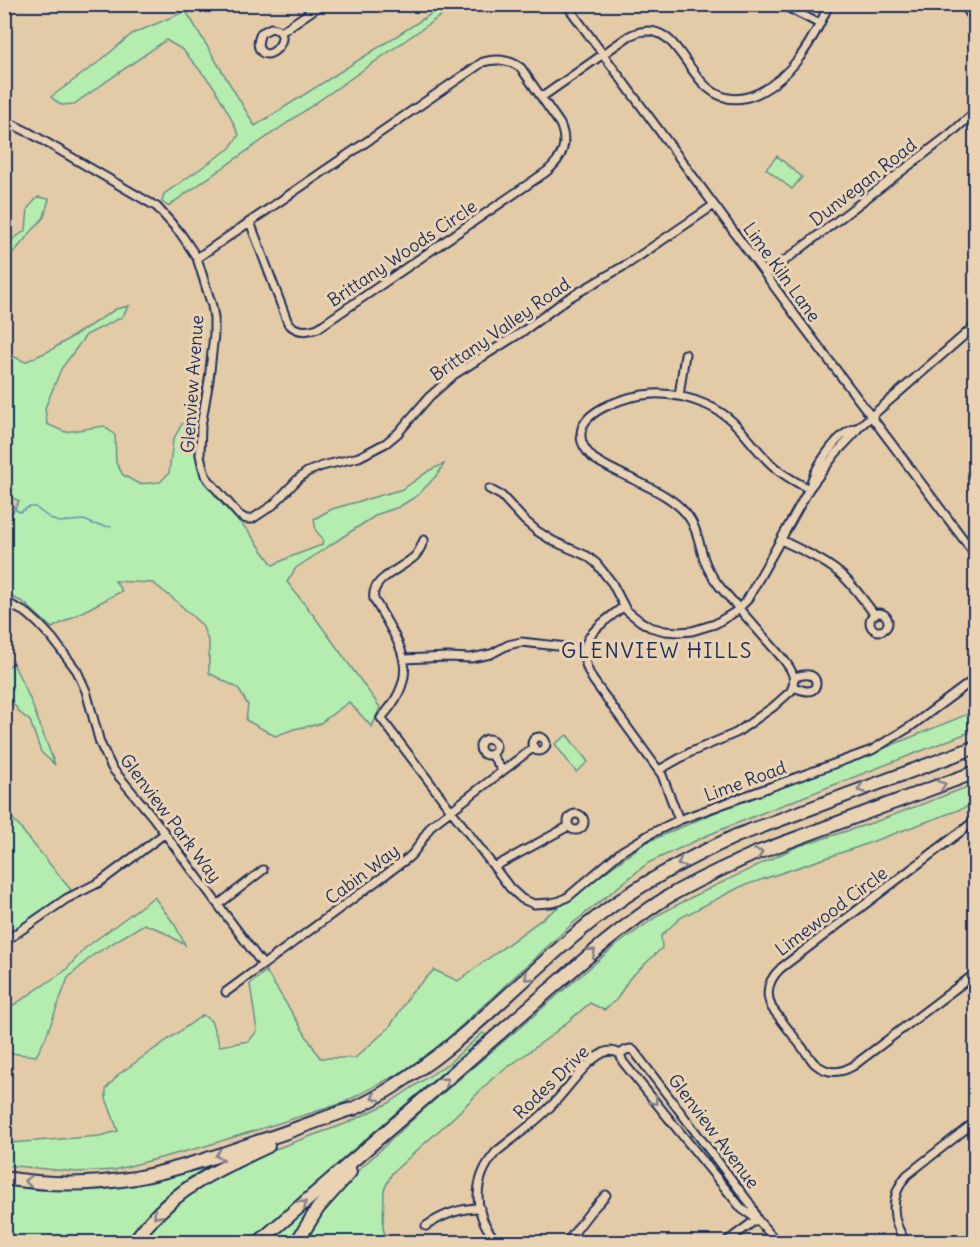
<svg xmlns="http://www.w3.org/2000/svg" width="980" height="1247" font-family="Delius,sans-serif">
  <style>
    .green { fill: #b5edb0; stroke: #688e87; stroke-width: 1.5 }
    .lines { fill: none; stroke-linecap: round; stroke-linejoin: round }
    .stream { stroke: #6097b3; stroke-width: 1.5 }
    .street-casing { stroke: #1b2f5e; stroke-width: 11 }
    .highway-casing { stroke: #1b2f5e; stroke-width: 16 }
    .street { stroke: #ead3b3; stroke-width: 7 }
    .highway { stroke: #ead3b3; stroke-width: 12 }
    .oneway { stroke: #828188 }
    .labels { text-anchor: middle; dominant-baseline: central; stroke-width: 6; stroke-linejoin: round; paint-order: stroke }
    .street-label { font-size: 18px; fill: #1b2f5e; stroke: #ead3b3 }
    .quarter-label { font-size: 21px; letter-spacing: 1.5px; fill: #1b2f5e; stroke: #ead3b3 }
  </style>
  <rect width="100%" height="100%" fill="#e4cba7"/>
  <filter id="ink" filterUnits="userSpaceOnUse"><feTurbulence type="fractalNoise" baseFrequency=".0167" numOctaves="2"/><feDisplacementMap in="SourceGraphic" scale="12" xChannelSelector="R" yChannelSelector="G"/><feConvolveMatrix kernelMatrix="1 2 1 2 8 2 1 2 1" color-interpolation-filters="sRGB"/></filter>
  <g filter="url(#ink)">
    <path class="green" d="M445,5H456L168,206L162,202L164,194L230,148L239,135L229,114L214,87L183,50L166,40L74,104L61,105L51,97L100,61L132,34L186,11L255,126Z
      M777,156L802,177L792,189L766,169Z
      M38,197L49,199L44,217L14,252L5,255V240L13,239L26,230L28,208Z
      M129,306L122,317L86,335L61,369L45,408L47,424L65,432L104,426L115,435L116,463L123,475L139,484L160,482L169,473L173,440L182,424L199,423L195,454L202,477L222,504L249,532L273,565L290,557L322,545L323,539L316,531L314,519L332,509L403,489L430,470L444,464L438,474L418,495L399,507L378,514L347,534L296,568L287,582L314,616L380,707L372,727L349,702L319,724L294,729L275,736L246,720L248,705L238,688L209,673V643L202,625L175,600L153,583L115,581L122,591L52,628L23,602L5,594V525L19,501L5,494L4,352L25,362L51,350L116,309Z
      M13,663L30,699L55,765L41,752L30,721L19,712L5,691V669Z
      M975,711V730L772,809L708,835L648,863L572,924L423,1061L343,1103L202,1147L114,1170L77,1172L5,1165L4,1146L10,1143L100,1136L118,1131L106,1098V1089L119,1074L203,1015L211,1021L220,1046L249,1041L257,1031L250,984L266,971L320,1058H355L389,1028L412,992L434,970L458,981L645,843L732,805L875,752Z
      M567,735L588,762L576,772L555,744Z
      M975,784V804L855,848L740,887L680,918L661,936L662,948L629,979L617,999L604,1010L590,1003L552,1035L493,1078L455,1116L392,1173L384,1190L383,1228L387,1242H302L318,1214L347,1181L423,1110L614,947L660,914L694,896L796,847L875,822Z
      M4,808L71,890L5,935H4Z
      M154,897L175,925L185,945L160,930L144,924L93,955L68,978L45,1039L36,1056L10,1053L5,1055V1011L66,970L85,948Z
      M483,1033L486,1035L346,1156L272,1225L250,1242H138L148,1230L188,1192L262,1154L297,1141L345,1124L389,1103L449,1063Z
      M204,1167V1169L185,1181L160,1201L128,1242H5V1183L33,1186Z
      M316,1198L319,1201L292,1242H267Z"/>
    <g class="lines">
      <path class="stream" d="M4,498L10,499L16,510L20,512L29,507H35L51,519L59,522L84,520L93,524L111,527"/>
      <g class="street-casing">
        <path id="street" d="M566,4L801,323L976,556
          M781,4L820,24
          M963,4L976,22
          M271,28C298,31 268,68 259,48C257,43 259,38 261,33Z
          M281,32L322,4
          M542,97L629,36C640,30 653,29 664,36C680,46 692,75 708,88C741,116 780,83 800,57C812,40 821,23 829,4
          M4,120L30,133L157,207L181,234L197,258L212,306L214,318V334L209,380L201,426L200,455L202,464L205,475L211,483L239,515L246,519H252L273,505L298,479L307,472L322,466L359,457L386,443L398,433L429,397L455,374L522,332L567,299L629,263L714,205
          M197,258L483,62C497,58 509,59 521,68L560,124C569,144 562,159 546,172L318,328C307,332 296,332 288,323L250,222
          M765,274L787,259L949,135L976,111
          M679,396L685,354
          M810,487C813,470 834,439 849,431C852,429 856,428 859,427
          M489,489L502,496L524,520L537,531L553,541L587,556L596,563L612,583L626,610L640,621L650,627L665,631L679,632L692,631L715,624L735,612L747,600L809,489L836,453L854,434L859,427L976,325
          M424,540C421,546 419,553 414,557C401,569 370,579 374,599C400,646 424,671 381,718L510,888L522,899L534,904L551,903L560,901L569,896L622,851L652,833L679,820L872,750L910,727L976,678
          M781,540C803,551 827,561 845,578C856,589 865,602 875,615
          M968,546L976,539
          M4,601L28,614L39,624L53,639L77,671L86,691L100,743L112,768L152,816L263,965
          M624,606C597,628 570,641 593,680L662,775L679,820
          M870 622a9 9 0 1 1 18 0a9 9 0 1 1-18 0Z
          M404,659L447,657L471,658L491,654L508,645L521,642L585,649
          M793,687C797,688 803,691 808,691C818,691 819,677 809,675C805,674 798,676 794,677
          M532 744a7 7 0 1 1 14 0a7 7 0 1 1-14 0Z
          M480 747a8 8 0 1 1 16 0a8 8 0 1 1-16 0Z
          M492,755L502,770
          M659,770L691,752L736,733L773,707L791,691C797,679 792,670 784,660L720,587C713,578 707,569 704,559C699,545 698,531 690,519C672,490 621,478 593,458C587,452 580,444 581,434C582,408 632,395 653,394C671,393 690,398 707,405C738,419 745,438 767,460C779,473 794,481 809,489
          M568 822a8 8 0 1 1 16 0a8 8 0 1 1-16 0Z
          M976,820L781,968C769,979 764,992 772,1008L814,1063C827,1074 839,1074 853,1066L976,973
          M494,867L569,826
          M219,904L263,870
          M4,942L66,899L100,882L164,834
          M226,992L408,858C419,849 423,836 432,825L534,747
          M620,1054L626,1050L631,1049L634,1051L748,1201L752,1207L757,1219L777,1242
          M620,1054L623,1062L742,1209L757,1219
          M426,1226C442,1215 460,1208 480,1208
          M497,1242C473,1214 471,1181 496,1152C514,1137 534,1124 550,1107C567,1091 582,1064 603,1053C609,1050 615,1051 620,1054
          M567,1242L590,1212L606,1195
          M726,1242L757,1219
          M906,1242C891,1221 889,1196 907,1175L976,1121"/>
      </g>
      <g class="highway-casing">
        <path id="highway" d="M4,1178C47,1185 93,1185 135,1178C177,1170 217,1156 257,1142C286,1133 314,1122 342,1112C346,1110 351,1110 355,1108C382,1096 408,1077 432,1060C490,1017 539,962 596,918C639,884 687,859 736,836L976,747
          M134,1242C171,1190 212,1172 268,1146
          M259,1242L584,960C610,938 637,916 666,898C694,881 724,868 754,854L976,772
          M297,1242L318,1208L350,1172"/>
      </g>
      <use href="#street" class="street"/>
      <use href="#highway" class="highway"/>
    </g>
    <defs><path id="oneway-chevron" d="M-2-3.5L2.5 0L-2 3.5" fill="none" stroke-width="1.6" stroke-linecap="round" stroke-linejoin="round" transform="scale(1.5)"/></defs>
    <g class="oneway">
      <use href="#oneway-chevron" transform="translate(942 785) rotate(-20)"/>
      <use href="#oneway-chevron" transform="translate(861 789) rotate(160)"/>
      <use href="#oneway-chevron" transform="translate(759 853) rotate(-22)"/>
      <use href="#oneway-chevron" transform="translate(681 863) rotate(152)"/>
      <use href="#oneway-chevron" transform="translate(592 952) rotate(-40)"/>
      <use href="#oneway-chevron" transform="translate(528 977) rotate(139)"/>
      <use href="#oneway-chevron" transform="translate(445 1081) rotate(-41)"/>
      <use href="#oneway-chevron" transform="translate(375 1097) rotate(151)"/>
      <use href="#oneway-chevron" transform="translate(654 1101) rotate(51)"/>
      <use href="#oneway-chevron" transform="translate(219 1155) rotate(162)"/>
      <use href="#oneway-chevron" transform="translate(28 1181) rotate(-175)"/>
      <use href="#oneway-chevron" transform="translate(303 1204) rotate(-41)"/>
      <use href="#oneway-chevron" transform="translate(157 1215) rotate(132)"/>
    </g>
  </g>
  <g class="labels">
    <g class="street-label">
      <text transform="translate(863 182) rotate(-38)">Dunvegan Road</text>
      <text transform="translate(402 253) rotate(-34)">Brittany Woods Circle</text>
      <text transform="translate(782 272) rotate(54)">Lime Kiln Lane</text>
      <text transform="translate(500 329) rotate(-35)">Brittany Valley Road</text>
      <text transform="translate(192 384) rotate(-86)">Glenview Avenue</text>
      <text transform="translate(745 781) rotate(-20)">Lime Road</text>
      <text transform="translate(171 818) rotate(53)">Glenview Park Way</text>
      <text transform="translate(362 874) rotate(-37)">Cabin Way</text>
      <text transform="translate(831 911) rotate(-37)">Limewood Circle</text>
      <text transform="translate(551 1082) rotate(-44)">Rodes Drive</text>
      <text transform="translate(714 1131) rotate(53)">Glenview Avenue</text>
    </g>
    <g class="quarter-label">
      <text x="657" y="650">GLENVIEW HILLS</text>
    </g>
  </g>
  <rect width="980" height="1247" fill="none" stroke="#ead3b3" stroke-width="24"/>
  <rect x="12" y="12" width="956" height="1223" fill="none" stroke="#1b2f5e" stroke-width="2" filter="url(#ink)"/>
</svg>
